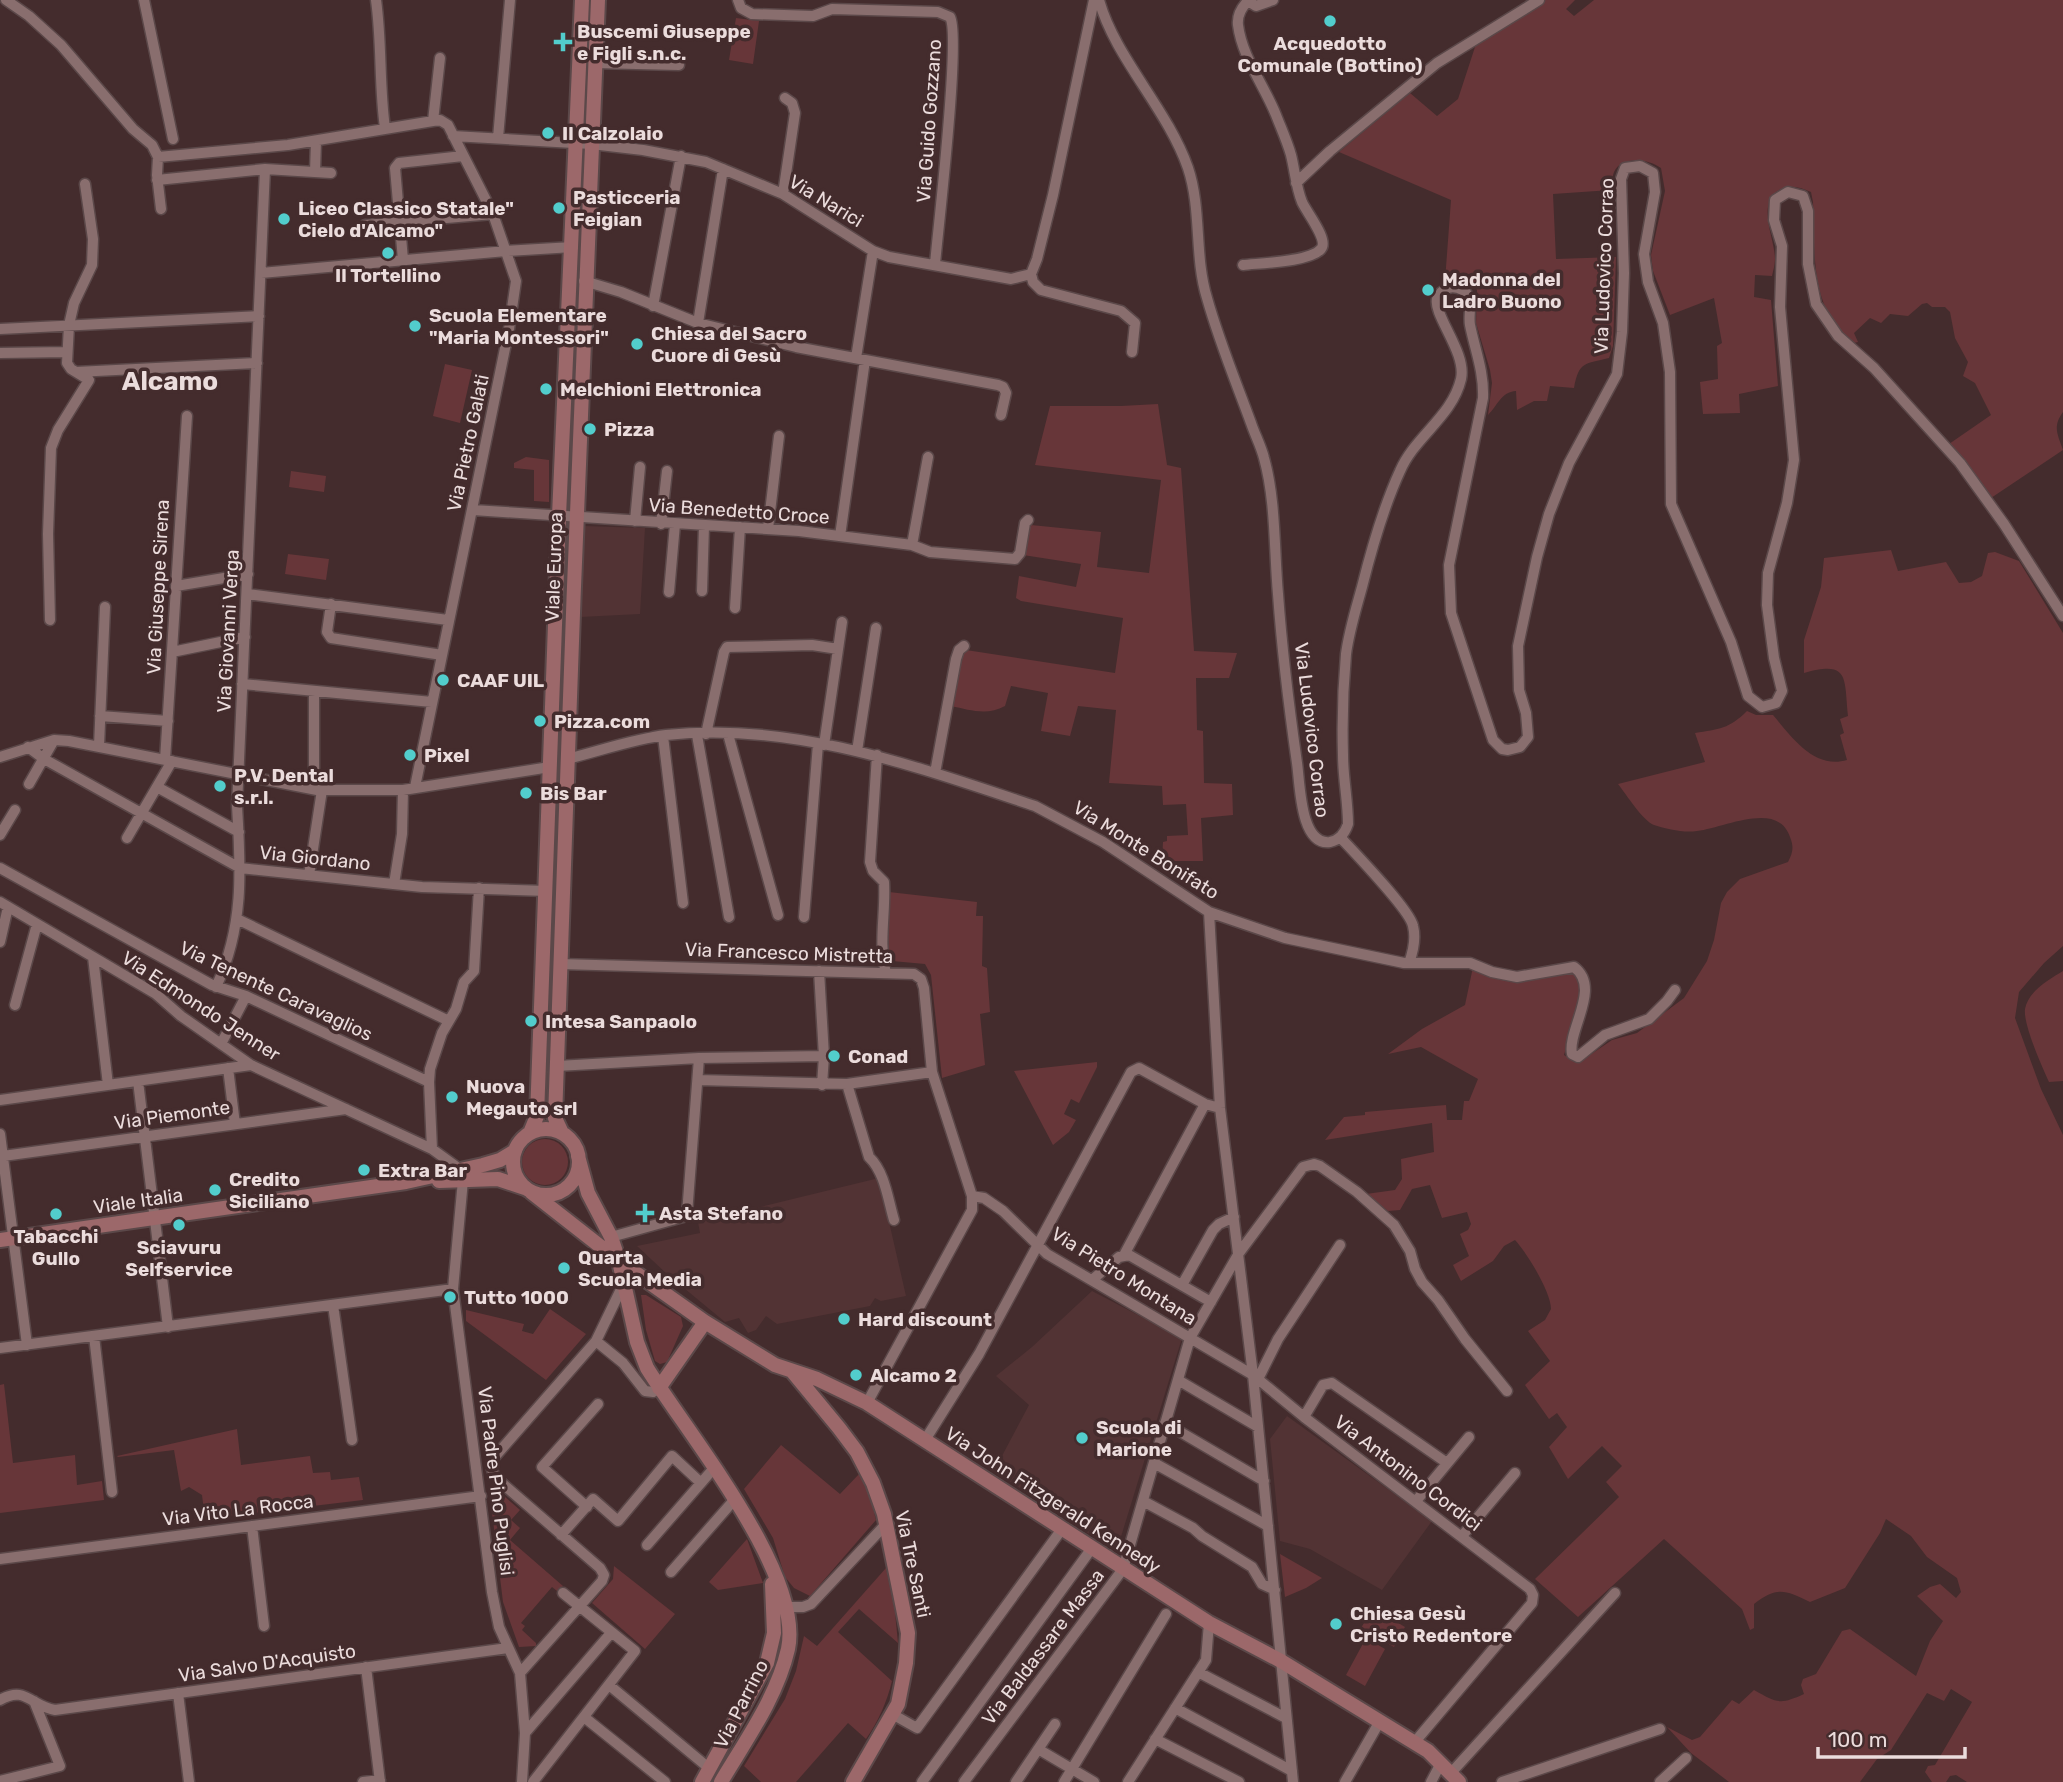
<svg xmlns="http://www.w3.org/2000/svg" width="2063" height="1782" font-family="Rubik,sans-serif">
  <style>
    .built { fill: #523334 }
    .green { fill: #673639 }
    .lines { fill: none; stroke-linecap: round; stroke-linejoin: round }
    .street-casing { stroke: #5b4849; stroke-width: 13 }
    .secondary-casing { stroke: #5b4849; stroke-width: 18 }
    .street { stroke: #896e6e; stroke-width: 10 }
    .secondary { stroke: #9c686a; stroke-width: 14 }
    .poi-dot { fill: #52cdcc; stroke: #442c2d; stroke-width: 2.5 }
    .labels { text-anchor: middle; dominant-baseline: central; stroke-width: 7; stroke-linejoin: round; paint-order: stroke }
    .poi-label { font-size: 19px; font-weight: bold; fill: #ebdcdc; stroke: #442c2d; text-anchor: start }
    .street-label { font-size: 19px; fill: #ebdcdc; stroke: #442c2d }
    .district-label { font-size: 26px; font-weight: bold; fill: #ebdcdc; stroke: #442c2d }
  </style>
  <rect width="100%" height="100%" fill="#442c2d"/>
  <path class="built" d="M584,526L645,528L640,614L580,617Z
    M879,1178L906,1296L881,1301L875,1298L870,1306L777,1324L766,1316L756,1330L748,1333L739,1318L725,1322L667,1274L637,1246L700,1233L698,1222Z
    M1092,1291L1182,1338L1120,1540L1117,1539L1112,1549L994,1471L1029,1405L996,1376L1032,1347Z
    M1287,1416L1432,1521L1382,1590L1310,1549L1280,1541L1270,1439Z"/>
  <path class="green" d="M1543,0H1575L1566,9L1574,16L1594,0H2063V412C2052,427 2058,435 2063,450L1991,498L1983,491L1949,444L1991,415L1975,383L1963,376L1968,362L1955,338L1950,312L1945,307H1932L1927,303L1922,304L1908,316L1890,314L1881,323L1870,318L1854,333L1858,342L1854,343C1846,341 1843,336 1838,329C1810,293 1815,245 1813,202L1811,192C1800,187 1790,184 1779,190C1756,204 1775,239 1775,259C1775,265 1773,271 1772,276L1755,275L1754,297L1771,300L1778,386L1739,394L1740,413L1703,414L1700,382L1718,379L1717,346L1722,343L1714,298L1670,315L1653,271L1651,255L1665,191L1661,168C1649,159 1622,155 1614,172C1612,177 1612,185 1611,190L1553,194L1556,259L1616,257L1613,346L1609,358C1585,364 1579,361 1574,388L1550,386L1547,401H1534L1517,410L1516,391C1501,392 1498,405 1488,415L1492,383L1490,370L1476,323L1477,290L1474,285L1463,279L1445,281L1451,200L1339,152L1410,93L1437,116L1458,99L1476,44Z
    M736,18L759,21L753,64L729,60Z
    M445,364L472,370L460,423L433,416Z
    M1158,404L1167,465L1181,468L1194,651L1237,653L1229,678H1196L1197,730L1203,731L1204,783L1232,784L1233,815L1201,818L1203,861H1162L1163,842L1167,841V836L1188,835L1186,804L1163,805L1162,786L1109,783L1116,710L1078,706L1070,736L1041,731L1048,693L1011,686L1005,706C987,716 970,710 951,706L962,651L966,650L1115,673L1123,618L1021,601L1016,598L1019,576L1076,587L1081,564L1023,555L1028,526L1031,525L1101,532L1097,567L1149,573L1161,480L1035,465L1050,406H1121Z
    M526,457L549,460V502L534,501V470L514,468V463Z
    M291,471L326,476L324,492L289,487Z
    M1891,550L1898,571L1946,562L1959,583L1971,582L1982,576L1988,553L1995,552L2019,561L2063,633V946L2044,963L2019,992L2015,1018L2041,1089L2063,1135V1782H1967L1956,1775L1950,1776L1946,1782H1932L1925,1772L1928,1766L1935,1765L1972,1702L1951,1689L1944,1701L1927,1693L1891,1750L1877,1759L1860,1782H1729L1691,1753L1667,1727L1692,1740L1700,1737L1732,1700L1739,1704L1754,1690C1777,1703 1780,1705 1804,1694L1801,1685L1803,1679L1816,1674L1842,1631L1850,1629L1916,1676L1930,1641L1943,1621L1917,1596L1930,1587L1940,1584L1956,1598L1961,1592L1957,1578L1927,1557L1911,1536L1886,1519L1880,1533L1845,1588L1810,1602C1785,1590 1777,1586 1754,1604V1628L1750,1630L1742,1609L1664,1539L1578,1617L1535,1579L1619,1497L1606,1482L1622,1466L1602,1446L1568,1479L1549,1447L1567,1427L1557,1413L1549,1419L1525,1385L1550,1361L1528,1331L1545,1320L1551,1309C1551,1292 1527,1253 1515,1240L1504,1246L1493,1261L1461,1281L1453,1265L1469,1256L1460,1234L1468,1230L1471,1224L1467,1212L1442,1218L1430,1185L1412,1189L1400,1210L1388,1211L1366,1194L1395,1190L1402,1179L1401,1159L1434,1152L1432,1123L1325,1140L1344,1117L1365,1115V1112L1446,1105L1447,1120H1462L1464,1101H1469L1478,1079L1421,1047L1388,1054L1422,1029L1465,1005L1473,967C1494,973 1515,981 1538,979C1552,977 1568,967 1579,979L1581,1000L1564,1055L1575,1062L1584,1059L1612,1040L1637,1033L1684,998L1707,961L1714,940L1721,903L1727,892L1740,879L1788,862C1793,852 1794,847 1790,837C1778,800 1724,828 1697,831C1683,833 1667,829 1654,825C1643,821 1626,794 1618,784L1705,762L1695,733C1719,729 1729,729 1747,711L1756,715H1773C1791,736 1814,770 1847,760L1840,735L1844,733L1840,719L1848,716C1844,678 1850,660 1804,673V640L1821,587L1824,558Z
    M288,554L329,559L326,580L285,574Z
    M889,892L977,902L976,916H983L982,966L987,968L990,1012L980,1014L985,1065L942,1078L931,975L925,964L892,961L888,959L884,942Z
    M2063,971V1081L2049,1082C2042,1067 2023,1024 2025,1009C2028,991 2050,979 2063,971Z
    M1097,1062V1067L1079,1103L1071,1099L1064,1114L1076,1120L1069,1132L1053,1145L1014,1071Z
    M522 1162a23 23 0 1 1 46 0a23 23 0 1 1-46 0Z
    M641,1295H646L681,1317L683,1326L667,1362L660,1364L655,1361L646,1330Z
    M550,1309L586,1334L546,1380L466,1321V1310L524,1324L522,1331L533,1334Z
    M4,1384L13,1463L75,1455L77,1485L102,1481L104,1500L0,1513V1385Z
    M237,1429L241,1465L310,1456L313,1473L330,1472L331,1480L359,1477L363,1500L194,1520L204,1511L202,1495L189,1487L181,1491L174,1450L118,1457L117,1456Z
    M781,1445L840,1494L860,1473L871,1500L876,1520L810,1596L794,1588L785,1577L773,1538L744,1489Z
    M490,1496L505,1497L520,1510L511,1520L520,1528L510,1540L563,1586L557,1591L552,1587L521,1623L525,1626L522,1630L536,1643V1646L519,1647L503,1602Z
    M747,1539L763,1583L718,1590L709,1582Z
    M1280,1554L1322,1578L1306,1588L1285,1597Z
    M614,1566L675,1614L645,1649L592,1603L613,1579Z
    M886,1568L895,1612L898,1643L859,1609L838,1632L892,1681C887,1702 878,1722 866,1739L848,1723L796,1782H761L744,1766L785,1699L796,1671L804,1636L817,1646Z
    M1373,1608L1405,1627L1394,1647L1361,1628Z
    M1366,1638L1385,1649L1365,1686L1346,1675Z"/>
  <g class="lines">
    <g class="street-casing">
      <path id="street" d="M6,0L29,16L61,45L133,129L152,145L158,157L157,175L161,209
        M144,0L173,139
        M376,0C382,43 379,86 385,128
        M738,0L741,8L752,14L813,16L832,9L938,12L950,17C961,36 938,229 935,264
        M1099,0C1115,58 1167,108 1188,168C1202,210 1194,256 1207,298C1219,341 1236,382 1251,423C1255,435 1261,446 1264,458C1276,501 1274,550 1278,594C1282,650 1289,707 1297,763C1300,783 1300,846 1330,842C1340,840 1345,833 1348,824C1348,801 1343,778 1343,755C1342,722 1343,687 1346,654C1349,631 1356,609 1362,587C1372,547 1383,508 1400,471C1415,436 1452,417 1461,379C1467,353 1433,315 1437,299C1439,294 1443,290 1448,288C1454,286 1462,288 1467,294C1473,303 1468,315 1470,325C1475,350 1484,371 1483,398L1449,565L1451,613L1493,740L1502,749L1508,750L1520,747L1528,737L1526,713L1519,690L1518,646L1537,557L1549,514L1569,463L1617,374L1622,332L1624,273L1621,179L1625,168L1640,166L1653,173L1655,192L1644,254L1648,282L1663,323L1670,372L1671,504L1731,642L1748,696L1762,707L1776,703L1782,691L1774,658L1767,605L1768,573L1787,503L1794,460L1780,307L1782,246L1774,220L1775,200L1788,192L1803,196L1808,211V264L1816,304L1838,336L1874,368L1960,463L2004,524L2063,616
        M1248,1L1256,6L1273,0
        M595,63L679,65
        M433,121L440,58
        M453,136L591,144L643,150L706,162L783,194L873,251L889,257L1011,279L1031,274L1033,282L1041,290L1121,311L1135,323L1132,352
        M498,138L510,0
        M158,157L288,145L433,121L440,120L448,125L493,214L516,281L509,329L415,787
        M315,172L316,141
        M157,180L265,169L331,173
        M1296,183L1330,151L1437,63L1539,0
        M783,194L795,113L792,103L785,98
        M365,225L493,214
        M403,260L395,168L399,163L463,156
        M1243,265C1260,263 1310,262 1321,249C1329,240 1307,213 1302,202C1296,187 1295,171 1291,155C1287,141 1281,128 1276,115C1264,85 1242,57 1238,25C1237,16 1241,8 1248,1
        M261,273L506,251L573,247
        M1031,274L1037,259L1053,195L1094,0
        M584,281L621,292L698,323L796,347L998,385L1003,387L1006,393L1001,415
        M653,306L681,156
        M698,323L723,169
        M0,329L259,316
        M0,353L67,352
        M856,358L873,251
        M76,372L257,363
        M473,510L799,531L912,545L928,457
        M635,521L640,467
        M661,524L667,471
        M768,529L779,436
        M840,536L865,360
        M912,545L930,552L1015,559L1020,553L1025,523L1028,520
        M176,586L248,574
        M702,591L704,526
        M669,592L675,524
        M247,594L448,620
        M331,604L327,632L331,638L442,655
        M735,608L740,527
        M50,620L48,534L51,448L58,430L89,380L71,369L67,363L69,325L74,303L92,265L93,239L85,184
        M172,652L245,637
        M242,684L432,702
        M314,691V789
        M100,716L168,721
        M706,734L724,652L727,647L812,645L838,649
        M728,734L778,915
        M697,735L729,917
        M663,736L683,903
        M824,745L842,622
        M99,746L105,607
        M28,747L44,759L240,868L422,887L547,891
        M857,751L876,628
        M877,755L870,862L873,871L884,882C886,913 878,942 886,973
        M0,757L54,740L69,741L317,790H403L550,767
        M567,759C600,751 633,739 666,735C793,721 917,767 1035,806L1103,842L1209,912L1285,938L1404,963H1470L1492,972L1517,977L1574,967C1602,988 1567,1030 1572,1054L1578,1057L1605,1035L1649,1019L1667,1001L1675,990
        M165,760L187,416
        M935,773L956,659L959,650L964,646
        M29,784L54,740
        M157,787L239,832
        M0,835L15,810
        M1340,837C1354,852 1410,910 1413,926C1416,938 1413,952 1409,963
        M127,838L172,761
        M0,868L212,985L246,996L429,1082
        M309,875L322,790
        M394,884L402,834L403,790
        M0,902L156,994L181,1016L251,1065L432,1149L461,1170
        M1209,912L1220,1108L1253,1375L1293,1782
        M804,917L818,744
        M237,919L449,1021
        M0,942L8,907
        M93,957L108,1085
        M560,964L914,974L921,979L924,988L932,1072
        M819,971L824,1056L822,1085
        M216,987C244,927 241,871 237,806L265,169
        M15,1005L37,924
        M221,1044L246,996
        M557,1066L699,1058L824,1056
        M228,1068L235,1124
        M698,1080L847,1084L932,1072L972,1196L984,1198L1003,1211L1047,1254L1253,1375L1304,1417L1530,1589L1533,1595L1532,1603L1414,1743
        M138,1081L168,1327
        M847,1084L869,1157C885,1172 888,1200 894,1220
        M0,1100L251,1065
        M0,1134L27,1345
        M432,1149L429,1082L430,1069L442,1033L456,1009L464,982L474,971L479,888
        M3,1156L346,1109
        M463,1180L453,1289L492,1592L499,1627L520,1673L525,1733L522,1782
        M611,1237L683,1217L687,1214L699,1058
        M1124,1255L1205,1104
        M1092,1280L1119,1257L1129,1255L1211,1302
        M1182,1285L1213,1230L1219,1224L1234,1217
        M333,1305L352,1440
        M94,1336L112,1492
        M596,1341L623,1363L645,1391L653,1392L659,1388
        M0,1348L453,1289
        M1258,1379L1278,1339L1340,1245
        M1178,1380L1258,1427
        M867,1403L972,1210V1196
        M1304,1417L1323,1385L1332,1383L1447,1463
        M1165,1423L1264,1481
        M925,1440L979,1354L1131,1072L1139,1068L1205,1104L1220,1108
        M1154,1463L1268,1526
        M1143,1501L1193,1528L1202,1536L1252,1567L1262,1584L1275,1590
        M1416,1501L1469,1437
        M587,1507L542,1467L598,1404
        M252,1526L264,1626
        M561,1535L593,1499L618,1521L672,1456L701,1483
        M1462,1536L1515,1473
        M647,1545L714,1468
        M0,1559L481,1496
        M671,1572L735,1499
        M782,1607H803L811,1604L886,1524
        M366,1667L380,1782
        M1198,1672L1286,1718
        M520,1673L602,1581L604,1575L600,1568L503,1484C495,1476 489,1471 492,1460L596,1341L624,1283
        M609,1685L710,1769
        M178,1693L189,1782
        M0,1700C26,1685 30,1706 55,1710L508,1648
        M1175,1708L1292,1771
        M892,1714L917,1728L1062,1529
        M584,1717L665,1782
        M525,1733L611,1633
        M1155,1739L1239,1782
        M1038,1749L1094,1782
        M1451,1773L1615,1593
        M0,1781L60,1766L34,1701
        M363,1782L380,1780
        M533,1782L635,1651L563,1593
        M922,1782L1092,1548
        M964,1782L1123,1569L1190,1338L1239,1253L1303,1167L1314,1164L1320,1166L1357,1192L1394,1225L1410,1251L1415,1269L1422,1282L1438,1300L1465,1339L1507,1391
        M1016,1782L1055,1724
        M1064,1782L1166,1614
        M1128,1782L1206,1660L1209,1623
        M1345,1782L1380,1721
        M1431,1782L1441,1763
        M1502,1782L1660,1729
        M1660,1782L1686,1758"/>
    </g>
    <g class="secondary-casing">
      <path id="secondary" d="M513 1162a33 33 0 1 1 66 0a33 33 0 1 1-66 0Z
        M530,1133L537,1116L559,516L582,0
        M562,1133L555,1118C568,745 581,373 598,0
        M578,1156L588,1193L611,1237L619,1261L637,1342L647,1368C687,1433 804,1574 788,1649C777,1697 746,1740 721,1782
        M439,1181L498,1179L525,1188
        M531,1192L619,1261L705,1322L775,1365L817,1379L867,1403L1209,1623L1281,1661L1428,1751L1459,1782
        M0,1240L406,1182L483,1165L500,1160L515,1151
        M792,1371L839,1428L857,1452L873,1483L884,1514L908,1633L906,1663L898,1704L853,1782
        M659,1388L705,1322
        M702,1782L767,1663L774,1633L772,1584"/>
    </g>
    <use href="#street" class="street"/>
    <use href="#secondary" class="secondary"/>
  </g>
  <g class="poi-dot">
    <circle cx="1330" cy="21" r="7"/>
    <path d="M559.5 31.5h7v7h7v7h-7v7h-7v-7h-7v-7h7z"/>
    <circle cx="548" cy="133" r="7"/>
    <circle cx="559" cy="208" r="7"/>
    <circle cx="284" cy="219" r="7"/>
    <circle cx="388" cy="253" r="7"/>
    <circle cx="1428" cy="290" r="7"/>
    <circle cx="415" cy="326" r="7"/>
    <circle cx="637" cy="344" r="7"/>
    <circle cx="546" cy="389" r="7"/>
    <circle cx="590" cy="429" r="7"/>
    <circle cx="443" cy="680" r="7"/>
    <circle cx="540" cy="721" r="7"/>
    <circle cx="410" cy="755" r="7"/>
    <circle cx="220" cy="786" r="7"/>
    <circle cx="526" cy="793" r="7"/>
    <circle cx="531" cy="1021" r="7"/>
    <circle cx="834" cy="1056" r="7"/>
    <circle cx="452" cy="1097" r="7"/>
    <circle cx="364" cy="1170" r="7"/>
    <circle cx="215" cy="1190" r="7"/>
    <path d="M641.5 1202.5h7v7h7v7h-7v7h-7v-7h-7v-7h7z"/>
    <circle cx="56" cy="1214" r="7"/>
    <circle cx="179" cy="1225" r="7"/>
    <circle cx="564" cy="1268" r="7"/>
    <circle cx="450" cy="1297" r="7"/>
    <circle cx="844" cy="1319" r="7"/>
    <circle cx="856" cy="1375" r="7"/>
    <circle cx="1082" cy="1438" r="7"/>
    <circle cx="1336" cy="1624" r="7"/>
  </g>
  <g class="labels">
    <g class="poi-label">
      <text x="577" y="31">Buscemi Giuseppe<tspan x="577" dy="22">e Figli s.n.c.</tspan></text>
      <text x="1330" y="43" text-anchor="middle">Acquedotto<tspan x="1330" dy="22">Comunale (Bottino)</tspan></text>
      <text x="562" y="133">Il Calzolaio</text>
      <text x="573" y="197">Pasticceria<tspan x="573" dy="22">Feigian</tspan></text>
      <text x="298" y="208">Liceo Classico Statale"<tspan x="298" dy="22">Cielo d'Alcamo"</tspan></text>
      <text x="388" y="275" text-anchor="middle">Il Tortellino</text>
      <text x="1442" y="279">Madonna del<tspan x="1442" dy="22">Ladro Buono</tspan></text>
      <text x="429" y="315">Scuola Elementare<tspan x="429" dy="22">"Maria Montessori"</tspan></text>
      <text x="651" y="333">Chiesa del Sacro<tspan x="651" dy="22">Cuore di Gesù</tspan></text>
      <text x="560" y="389">Melchioni Elettronica</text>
      <text x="604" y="429">Pizza</text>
      <text x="457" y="680">CAAF UIL</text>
      <text x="554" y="721">Pizza.com</text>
      <text x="424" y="755">Pixel</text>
      <text x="234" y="775">P.V. Dental<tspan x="234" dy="22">s.r.l.</tspan></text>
      <text x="540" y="793">Bis Bar</text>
      <text x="545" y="1021">Intesa Sanpaolo</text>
      <text x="848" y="1056">Conad</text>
      <text x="466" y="1086">Nuova<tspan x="466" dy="22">Megauto srl</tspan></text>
      <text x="378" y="1170">Extra Bar</text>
      <text x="229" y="1179">Credito<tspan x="229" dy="22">Siciliano</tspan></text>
      <text x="659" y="1213">Asta Stefano</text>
      <text x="56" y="1236" text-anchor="middle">Tabacchi<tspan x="56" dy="22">Gullo</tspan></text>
      <text x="179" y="1247" text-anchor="middle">Sciavuru<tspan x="179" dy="22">Selfservice</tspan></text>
      <text x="578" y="1257">Quarta<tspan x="578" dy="22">Scuola Media</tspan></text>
      <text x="464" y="1297">Tutto 1000</text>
      <text x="858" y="1319">Hard discount</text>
      <text x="870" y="1375">Alcamo 2</text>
      <text x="1096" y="1427">Scuola di<tspan x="1096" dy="22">Marione</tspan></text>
      <text x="1350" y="1613">Chiesa Gesù<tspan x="1350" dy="22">Cristo Redentore</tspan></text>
    </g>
    <g class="street-label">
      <text transform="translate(929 121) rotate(-86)">Via Guido Gozzano</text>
      <text transform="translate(826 201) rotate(31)">Via Narici</text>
      <text transform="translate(1604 266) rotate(-88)">Via Ludovico Corrao</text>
      <text transform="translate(468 443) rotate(-78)">Via Pietro Galati</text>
      <text transform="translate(739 511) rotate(4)">Via Benedetto Croce</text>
      <text transform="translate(554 567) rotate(-88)">Viale Europa</text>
      <text transform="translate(158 587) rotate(-87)">Via Giuseppe Sirena</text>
      <text transform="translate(228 631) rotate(-87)">Via Giovanni Verga</text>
      <text transform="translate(1312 730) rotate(83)">Via Ludovico Corrao</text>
      <text transform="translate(1146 850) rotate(32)">Via Monte Bonifato</text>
      <text transform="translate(315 858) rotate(6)">Via Giordano</text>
      <text transform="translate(789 953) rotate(2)">Via Francesco Mistretta</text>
      <text transform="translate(276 991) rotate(25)">Via Tenente Caravaglios</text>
      <text transform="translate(201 1006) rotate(33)">Via Edmondo Jenner</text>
      <text transform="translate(172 1115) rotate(-8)">Via Piemonte</text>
      <text transform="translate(138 1201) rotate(-8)">Viale Italia</text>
      <text transform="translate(1124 1276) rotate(32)">Via Pietro Montana</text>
      <text transform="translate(1408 1473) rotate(37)">Via Antonino Cordici</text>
      <text transform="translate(496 1481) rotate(83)">Via Padre Pino Puglisi</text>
      <text transform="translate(1053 1500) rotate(33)">Via John Fitzgerald Kennedy</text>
      <text transform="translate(238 1510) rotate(-7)">Via Vito La Rocca</text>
      <text transform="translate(913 1564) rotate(78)">Via Tre Santi</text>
      <text transform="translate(1043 1647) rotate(-53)">Via Baldassare Massa</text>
      <text transform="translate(267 1663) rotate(-8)">Via Salvo D'Acquisto</text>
      <text transform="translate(741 1704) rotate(-63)">Via Parrino</text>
    </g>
    <g class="district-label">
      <text x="170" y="381">Alcamo</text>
    </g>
  </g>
  <path d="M1818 1747v10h147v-10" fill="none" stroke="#ebdcdc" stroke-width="3.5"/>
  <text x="1828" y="1747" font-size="21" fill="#ebdcdc" stroke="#442c2d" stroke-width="5" paint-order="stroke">100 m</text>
</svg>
